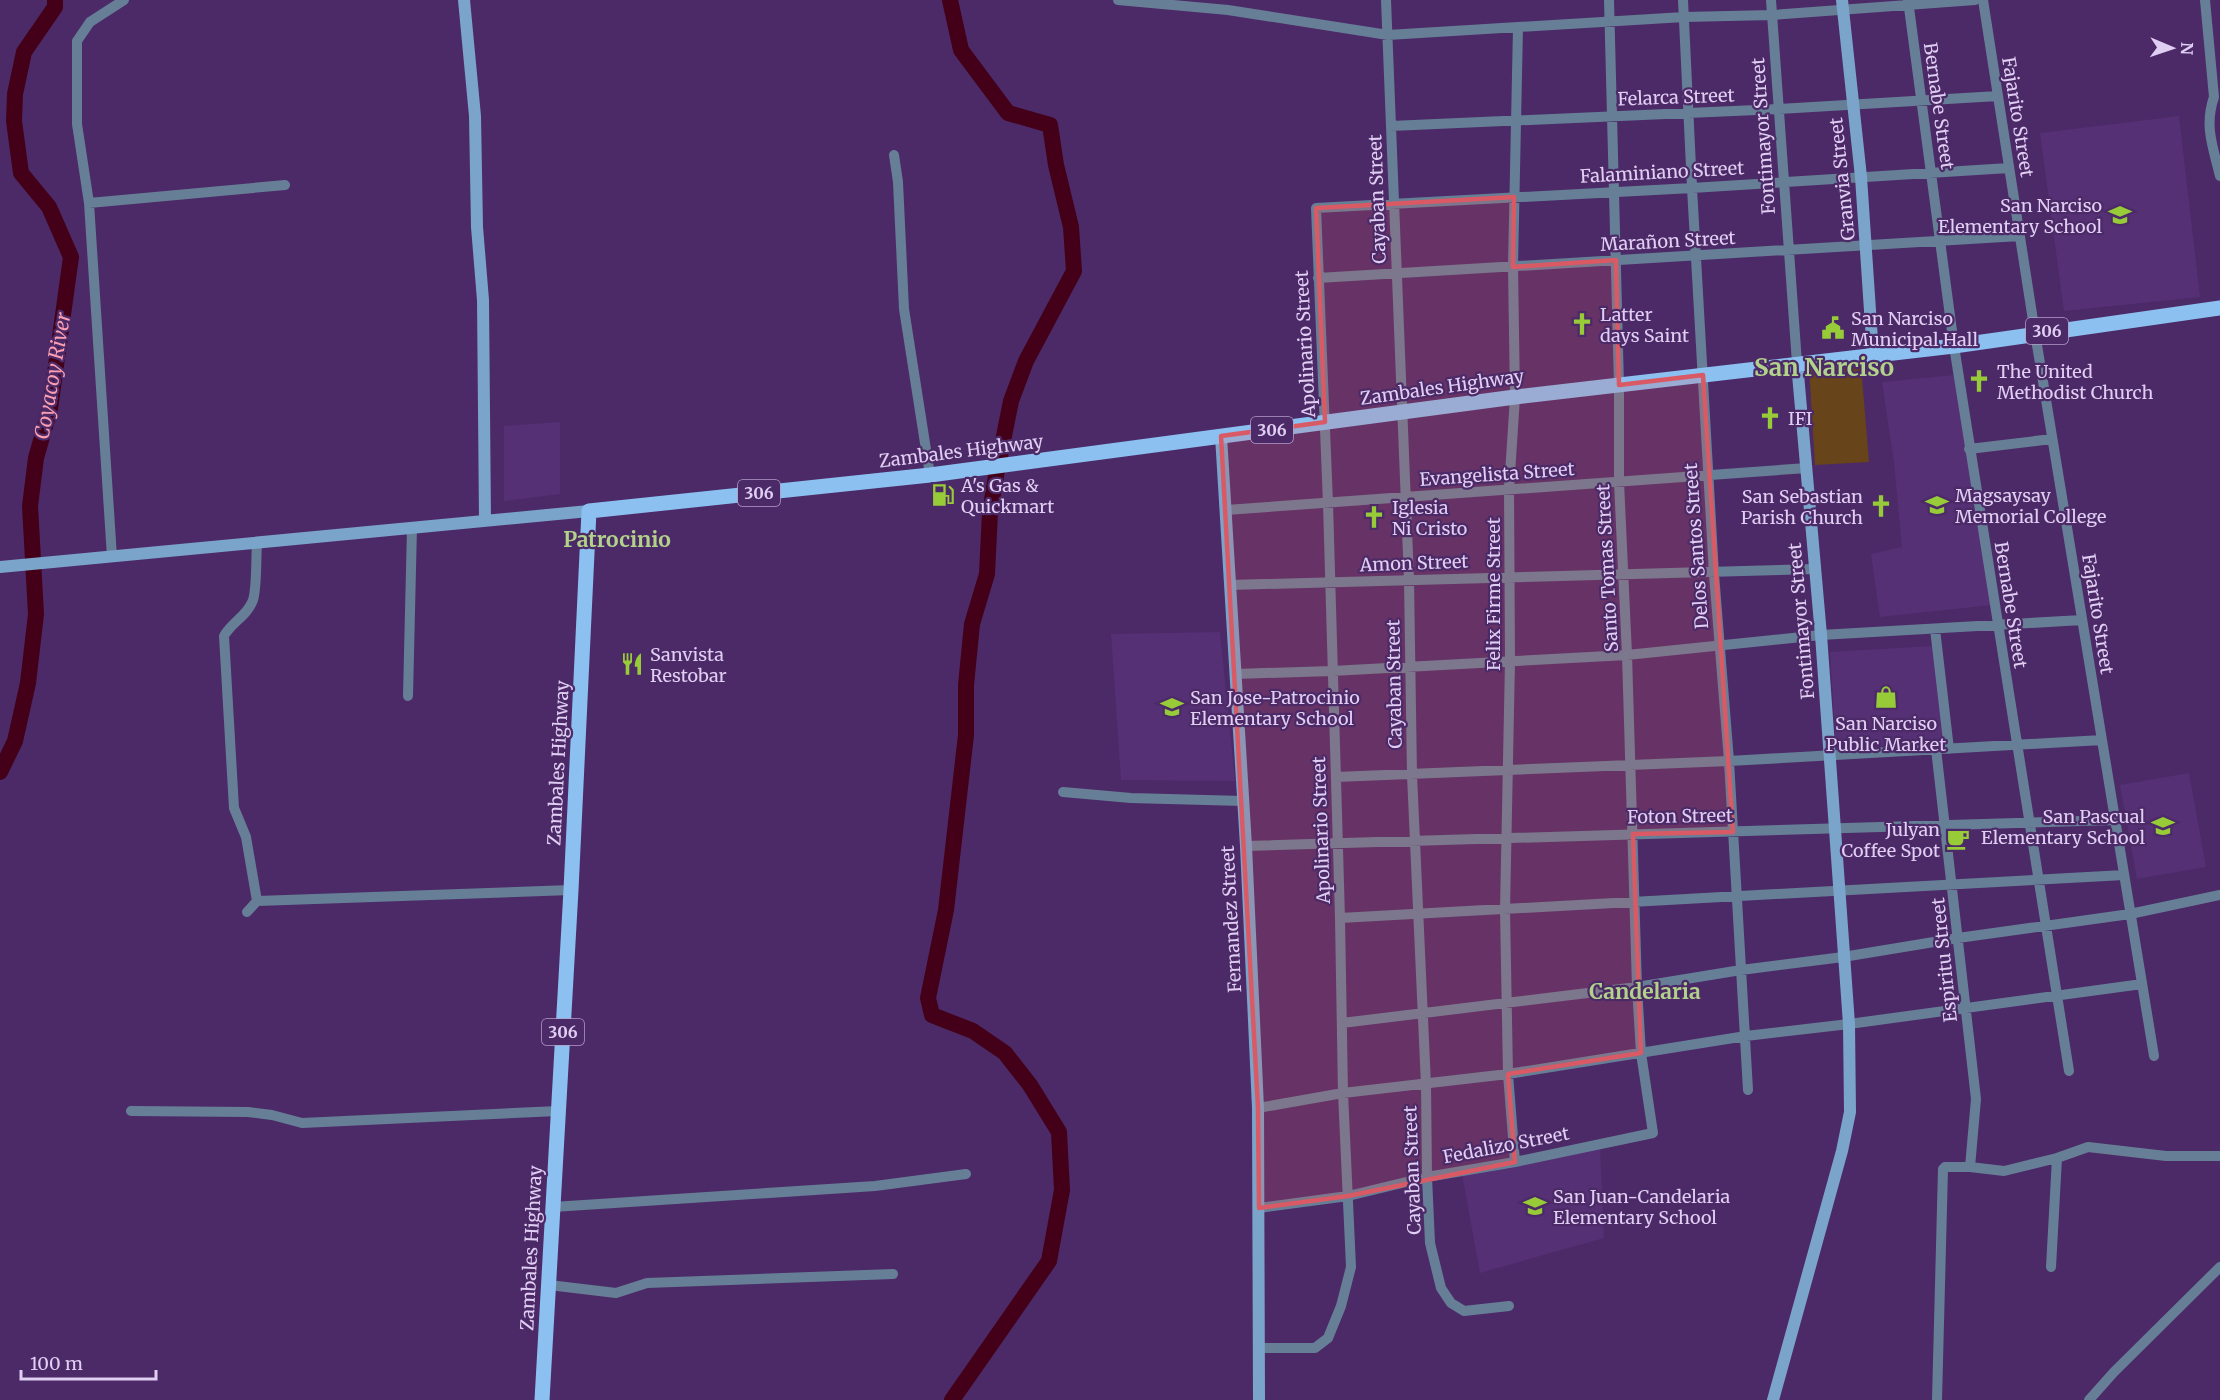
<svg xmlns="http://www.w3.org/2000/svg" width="2220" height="1400" font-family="Merriweather,serif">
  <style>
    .built { fill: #553074 }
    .green { fill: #674419 }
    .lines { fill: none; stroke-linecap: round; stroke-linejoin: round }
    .river { stroke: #430018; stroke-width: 16 }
    .street { stroke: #667f97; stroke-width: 10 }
    .secondary { stroke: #7ba4ca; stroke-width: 12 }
    .primary { stroke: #8bc0f1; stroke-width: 15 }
    .marked { fill: #d95a65; fill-opacity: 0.2; stroke: #d95a65; stroke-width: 4.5; stroke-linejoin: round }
    .labels { text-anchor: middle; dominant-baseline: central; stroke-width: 4.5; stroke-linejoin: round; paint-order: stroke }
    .shield { fill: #4c2a67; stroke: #b49dc9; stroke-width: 1.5 }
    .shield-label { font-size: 16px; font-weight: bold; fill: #e0cef3 }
    .street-label { font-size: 18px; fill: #e0cef3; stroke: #4c2a67 }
    .poi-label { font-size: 18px; fill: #e0cef3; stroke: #4c2a67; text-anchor: start }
    .water-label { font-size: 20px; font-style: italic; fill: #fe9eb1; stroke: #4c2a67 }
    .quarter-label { font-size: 21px; font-weight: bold; fill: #b2d18a; stroke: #4c2a67 }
    .district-label { font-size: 24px; font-weight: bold; fill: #b2d18a; stroke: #4c2a67 }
  </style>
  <rect width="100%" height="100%" fill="#4c2a67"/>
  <path class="built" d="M2179,116L2200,297L2064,311L2040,133Z
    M1955,375L1992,605L1880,617L1871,554L1902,547L1894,463L1882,382Z
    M560,422V494L504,501V426Z
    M1220,632L1235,781L1121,780L1111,634Z
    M1933,646L1945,742L1836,749L1830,652Z
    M2189,773L2206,867L2137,879L2120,785Z
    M1600,1148L1604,1238L1480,1273L1462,1174Z"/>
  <path class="green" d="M1861,366L1869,462L1815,465L1809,368Z"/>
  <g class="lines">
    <path class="river" d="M950,0L961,50L1008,113L1050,125L1056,165L1071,227L1074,271L1026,361L1011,401L996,476L990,512L987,574L972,624L966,685V735L946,910L928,998L932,1015L973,1031L1005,1053L1030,1085L1059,1132L1062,1190L1049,1261L952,1400
      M0,772L15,741L28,683L36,614L30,506L36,458L50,409L71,257L49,207L21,173L14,121L15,94L24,52L55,7V0"/>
    <path class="street" d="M1118,0L1228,10L1388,35L1684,17L1772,15L1975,0
      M1386,0L1409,580L1412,775L1426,1085L1427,1177L1430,1243L1441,1288L1451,1303L1464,1311L1509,1306
      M1683,0L1692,188L1714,574L1729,761L1748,1090
      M1771,0L1797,363
      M1908,0L1954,346L2069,1071
      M1983,0L2035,333L2154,1056
      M2205,0L2214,97C2204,126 2213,147 2220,176
      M1391,126L1779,109L1998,96
      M894,155L898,182L904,309L930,475
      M89,203L285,185
      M1318,278L2020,236
      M1969,449L2052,439
      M1226,510L1807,468
      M112,557L89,203L77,124V41L90,22L124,0
      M1230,585L1814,569
      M1935,629L1949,749
      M1235,674L1332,671L1627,655L1821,635L2082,620
      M408,696L412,527
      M1936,749L1976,1099L1970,1167
      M1336,777L1729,761L2102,740
      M1063,792L1131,798L1243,801
      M1246,846L2115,820
      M257,901L246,837L234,808L224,636C231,623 248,615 253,600C257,588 256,556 257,542
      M247,912L257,901L571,890
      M1340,918L2124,875
      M1342,1023L1637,987L1741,970L1843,957L1958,938L2130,914L2220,895
      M1258,1108L1343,1093L1508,1074L1746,1036L1849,1024L2142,984
      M131,1111L248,1112L272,1115L302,1123L558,1111
      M1515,1162L1508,1074L1505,910L1510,661L1509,489L1515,397L1513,267L1518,27
      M553,1207L875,1186L966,1174
      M1259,1208L1348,1196L1427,1177L1515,1162L1653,1133L1641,1053L1637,987L1627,655L1619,482V385L1609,0
      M2051,1267L2057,1158
      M549,1285L616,1293L647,1283L893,1274
      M1260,1348H1315L1328,1338L1341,1306L1351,1267L1343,1093L1340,918L1328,503L1316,208L1692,188L2009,168
      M1937,1400L1943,1169L1945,1167H1970L2004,1171L2057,1158L2088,1147L2166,1156H2220
      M2089,1400L2114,1372L2220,1267"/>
    <path class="secondary" d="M464,0L475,116L477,227L483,300L485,520
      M1842,0L1861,177L1873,355
      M1221,436L1246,846L1258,1108L1259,1400
      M0,567L589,511
      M1773,1400L1842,1151L1850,1112L1849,1024L1821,635L1797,363"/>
    <path class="primary" d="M542,1400L571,890L589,511L930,475L1515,397L1954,346L2220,308"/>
  </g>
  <path class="marked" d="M1514,197L1513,267L1616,260L1619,385L1703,375L1733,832L1633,834L1641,1053L1508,1074L1515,1162L1348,1196L1259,1208L1258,1108L1221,436L1325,422L1316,208Z"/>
  <defs>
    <g id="school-bare" transform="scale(1.8)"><path d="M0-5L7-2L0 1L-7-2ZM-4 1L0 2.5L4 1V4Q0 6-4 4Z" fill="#97cc38" stroke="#4c2a67" stroke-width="2.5" paint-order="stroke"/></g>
    <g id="church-bare" transform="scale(1.8)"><path d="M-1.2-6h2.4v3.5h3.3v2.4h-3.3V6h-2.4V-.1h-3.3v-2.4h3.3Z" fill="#97cc38" stroke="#4c2a67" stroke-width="2.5" paint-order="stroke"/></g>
    <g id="civic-bare" transform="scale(1.8)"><path d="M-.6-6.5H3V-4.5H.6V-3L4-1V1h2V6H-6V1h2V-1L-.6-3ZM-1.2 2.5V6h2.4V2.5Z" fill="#97cc38" stroke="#4c2a67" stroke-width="2.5" paint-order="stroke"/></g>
    <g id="fuel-bare" transform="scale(1.8)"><path d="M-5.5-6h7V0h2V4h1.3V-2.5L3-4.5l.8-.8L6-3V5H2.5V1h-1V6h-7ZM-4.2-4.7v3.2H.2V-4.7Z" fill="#97cc38" stroke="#4c2a67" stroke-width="2.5" paint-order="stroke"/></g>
    <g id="university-bare" transform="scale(1.8)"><path d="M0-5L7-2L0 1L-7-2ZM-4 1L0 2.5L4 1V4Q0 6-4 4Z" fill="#97cc38" stroke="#4c2a67" stroke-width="2.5" paint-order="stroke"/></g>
    <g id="restaurant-bare" transform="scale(1.8)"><path d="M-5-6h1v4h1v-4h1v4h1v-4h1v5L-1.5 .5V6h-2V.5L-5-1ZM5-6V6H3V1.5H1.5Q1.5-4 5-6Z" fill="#97cc38" stroke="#4c2a67" stroke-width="2.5" paint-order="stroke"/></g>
    <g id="shop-bare" transform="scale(1.8)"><path d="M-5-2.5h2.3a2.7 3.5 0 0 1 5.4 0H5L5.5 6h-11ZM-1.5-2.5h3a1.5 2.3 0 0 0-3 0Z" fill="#97cc38" stroke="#4c2a67" stroke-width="2.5" paint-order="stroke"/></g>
    <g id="cafe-bare" transform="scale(1.8)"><path d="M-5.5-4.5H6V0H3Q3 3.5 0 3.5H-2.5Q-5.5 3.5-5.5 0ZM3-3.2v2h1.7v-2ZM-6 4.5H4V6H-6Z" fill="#97cc38" stroke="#4c2a67" stroke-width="2.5" paint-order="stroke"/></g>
  </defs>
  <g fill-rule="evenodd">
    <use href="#school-bare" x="2120" y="215"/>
    <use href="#church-bare" x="1582" y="324"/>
    <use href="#civic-bare" x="1833" y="328"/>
    <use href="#church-bare" x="1979" y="381"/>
    <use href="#church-bare" x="1770" y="418"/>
    <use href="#fuel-bare" x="943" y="495"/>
    <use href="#university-bare" x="1937" y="505"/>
    <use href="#church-bare" x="1881" y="506"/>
    <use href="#church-bare" x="1374" y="517"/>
    <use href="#restaurant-bare" x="632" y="664"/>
    <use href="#shop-bare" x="1886" y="697"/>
    <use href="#school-bare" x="1172" y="707"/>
    <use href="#school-bare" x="2163" y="826"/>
    <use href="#cafe-bare" x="1958" y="839"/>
    <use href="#school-bare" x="1535" y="1206"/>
  </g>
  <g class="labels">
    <g class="shield">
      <rect x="2026" y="318" width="42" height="26" rx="4.5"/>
      <rect x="1251" y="417" width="42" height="26" rx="4.5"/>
      <rect x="738" y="480" width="42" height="26" rx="4.5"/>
      <rect x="542" y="1019" width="42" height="26" rx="4.5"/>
    </g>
    <g class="shield-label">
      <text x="2047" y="331">306</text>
      <text x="1272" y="430">306</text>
      <text x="759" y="493">306</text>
      <text x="563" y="1032">306</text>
    </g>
    <g class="street-label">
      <text transform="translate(1676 97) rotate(-2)">Felarca Street</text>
      <text transform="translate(1939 106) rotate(82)">Bernabe Street</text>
      <text transform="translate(2018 117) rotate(81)">Fajarito Street</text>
      <text transform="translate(1763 136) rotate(-94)">Fontimayor Street</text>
      <text transform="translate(1662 172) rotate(-3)">Falaminiano Street</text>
      <text transform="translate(1842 179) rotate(-96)">Granvia Street</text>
      <text transform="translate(1377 199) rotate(-92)">Cayaban Street</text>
      <text transform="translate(1668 241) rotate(-3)">Marañon Street</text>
      <text transform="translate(1305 344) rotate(-93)">Apolinario Street</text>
      <text transform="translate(1442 387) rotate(-8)">Zambales Highway</text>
      <text transform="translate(961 451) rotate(-7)">Zambales Highway</text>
      <text transform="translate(1497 474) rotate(-4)">Evangelista Street</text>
      <text transform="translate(1696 546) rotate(-94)">Delos Santos Street</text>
      <text transform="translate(1414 563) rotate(-2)">Amon Street</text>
      <text transform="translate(1607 568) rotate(-93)">Santo Tomas Street</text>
      <text transform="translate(1493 594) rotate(-90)">Felix Firme Street</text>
      <text transform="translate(2011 605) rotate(81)">Bernabe Street</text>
      <text transform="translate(2098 614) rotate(81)">Fajarito Street</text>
      <text transform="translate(1801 621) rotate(-95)">Fontimayor Street</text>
      <text transform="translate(1394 684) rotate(-91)">Cayaban Street</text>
      <text transform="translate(558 763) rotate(-87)">Zambales Highway</text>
      <text transform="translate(1680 816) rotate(-1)">Foton Street</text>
      <text transform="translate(1321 830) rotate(-92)">Apolinario Street</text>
      <text transform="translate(1231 919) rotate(-93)">Fernandez Street</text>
      <text transform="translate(1944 960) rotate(-96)">Espiritu Street</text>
      <text transform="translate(1506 1145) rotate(-11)">Fedalizo Street</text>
      <text transform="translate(1412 1170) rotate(-92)">Cayaban Street</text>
      <text transform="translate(531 1248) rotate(-87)">Zambales Highway</text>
    </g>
    <g class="poi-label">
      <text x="2102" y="205" text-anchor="end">San Narciso<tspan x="2102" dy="21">Elementary School</tspan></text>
      <text x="1600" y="314">Latter<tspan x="1600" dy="21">days Saint</tspan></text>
      <text x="1851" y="318">San Narciso<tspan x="1851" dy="21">Municipal Hall</tspan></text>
      <text x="1997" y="371">The United<tspan x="1997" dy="21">Methodist Church</tspan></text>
      <text x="1788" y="418">IFI</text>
      <text x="961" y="485">A's Gas &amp;<tspan x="961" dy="21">Quickmart</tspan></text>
      <text x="1955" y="495">Magsaysay<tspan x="1955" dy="21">Memorial College</tspan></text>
      <text x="1863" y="496" text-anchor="end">San Sebastian<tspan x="1863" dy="21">Parish Church</tspan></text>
      <text x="1392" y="507">Iglesia<tspan x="1392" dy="21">Ni Cristo</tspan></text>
      <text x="650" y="654">Sanvista<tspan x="650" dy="21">Restobar</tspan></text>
      <text x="1190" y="697">San Jose-Patrocinio<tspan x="1190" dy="21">Elementary School</tspan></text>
      <text x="1886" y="723" text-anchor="middle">San Narciso<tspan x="1886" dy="21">Public Market</tspan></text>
      <text x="2145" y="816" text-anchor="end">San Pascual<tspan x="2145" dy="21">Elementary School</tspan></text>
      <text x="1940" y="829" text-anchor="end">Julyan<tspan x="1940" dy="21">Coffee Spot</tspan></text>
      <text x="1553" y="1196">San Juan-Candelaria<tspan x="1553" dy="21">Elementary School</tspan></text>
    </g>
    <g class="water-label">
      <text transform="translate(52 376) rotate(-80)">Coyacoy River</text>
    </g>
    <g class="quarter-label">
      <text x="617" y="539">Patrocinio</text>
      <text x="1645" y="991">Candelaria</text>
    </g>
    <g class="district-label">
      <text x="1824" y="367">San Narciso</text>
    </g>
  </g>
  <g transform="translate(2172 48) rotate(92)" stroke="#4c2a67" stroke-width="4.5" paint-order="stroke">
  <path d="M0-4.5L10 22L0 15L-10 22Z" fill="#e0cef3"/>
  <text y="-9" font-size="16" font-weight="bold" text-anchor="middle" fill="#e0cef3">N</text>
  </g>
  <path d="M21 1370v9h135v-9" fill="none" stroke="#e0cef3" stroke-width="3"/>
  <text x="30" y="1370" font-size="18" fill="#e0cef3" stroke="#4c2a67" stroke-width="4.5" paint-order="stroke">100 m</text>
</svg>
